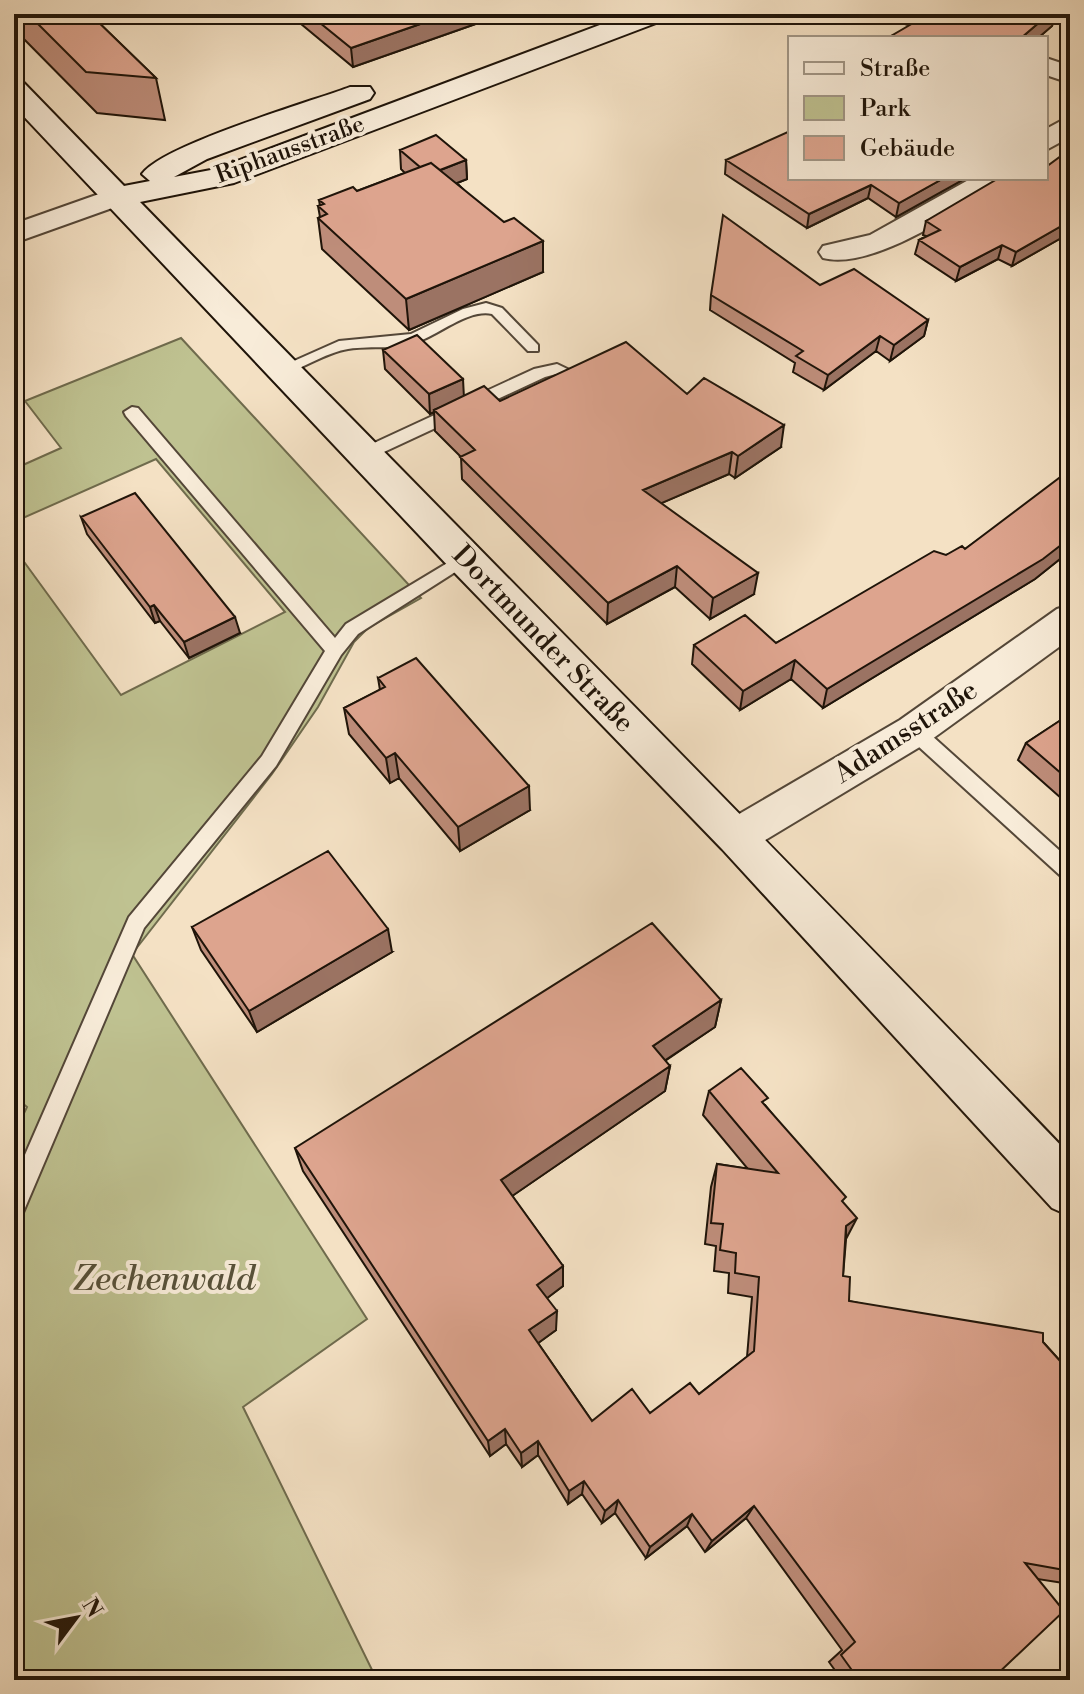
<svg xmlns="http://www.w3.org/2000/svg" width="1084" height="1694" font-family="'Libre Bodoni',serif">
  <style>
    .green { fill: #bfc291; stroke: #6f6b4d; stroke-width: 2 }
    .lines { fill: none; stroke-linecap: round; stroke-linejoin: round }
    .lane-casing { stroke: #544738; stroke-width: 4 }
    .street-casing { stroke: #544738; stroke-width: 4 }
    .secondary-casing { stroke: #1f1409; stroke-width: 4 }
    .lane { fill: #f8ecd9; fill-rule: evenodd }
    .street { fill: #f8ecd9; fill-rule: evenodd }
    .secondary { fill: #f8ecd9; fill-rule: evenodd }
    .wall { fill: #be8d7a; stroke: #1f1409; stroke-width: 2 }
    .shaded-wall { fill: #9b7363; stroke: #1f1409; stroke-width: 2 }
    .building { fill: #dda48e; stroke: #1f1409; stroke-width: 2 }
    .labels { text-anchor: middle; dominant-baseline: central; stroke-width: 8; stroke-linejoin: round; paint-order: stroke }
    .far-street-label { font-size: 24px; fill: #1f1409; stroke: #f8ecd9 }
    .street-label { font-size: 28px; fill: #1f1409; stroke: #f8ecd9 }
    .near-park-label { font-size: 34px; font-style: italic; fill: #575139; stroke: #f8ecd9 }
  </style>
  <rect width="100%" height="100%" fill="#f4e1c4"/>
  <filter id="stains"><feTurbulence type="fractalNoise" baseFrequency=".0025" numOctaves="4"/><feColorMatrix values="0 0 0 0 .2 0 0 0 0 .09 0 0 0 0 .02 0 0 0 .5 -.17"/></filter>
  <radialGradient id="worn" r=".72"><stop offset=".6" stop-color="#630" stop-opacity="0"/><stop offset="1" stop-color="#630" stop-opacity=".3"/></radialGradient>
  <path class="green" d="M181,338L421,598L368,628L354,642L318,707L272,774L132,954L367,1319L243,1407L377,1680H14V1134L27,1107L14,1096V548L121,695L285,612L156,459L14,522V469L61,448L25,401Z"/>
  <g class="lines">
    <g class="lane-casing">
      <path id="lane" d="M486,303L502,308L538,345V351H528L492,314C470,309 442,332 422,340C398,351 373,345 348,349C329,352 307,365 289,373L284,374L276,369L339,341L411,334L463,309Z
        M557,364L588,379L580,384L556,374L545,377L371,458L365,460L357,454L359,450L534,369Z
        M132,407L138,408L335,638L346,624L459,556L465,554L474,560L358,634L341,655L276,766L144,928L22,1215L14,1218V1180L129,917L262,756L325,651L126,416L124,412Z
        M914,724L921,726L1070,860V880L1063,878L907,736L905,731L907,726Z"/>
    </g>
    <g class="street-casing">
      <path id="street" d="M891,14H927L973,32L977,38H941L895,19Z
        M1046,58L1070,66V83L1046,75Z
        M1070,116V137L1046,150V129Z
        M972,178H1007L1003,184C960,209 873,271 823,258L819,252L823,246L870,235Z
        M116,188L126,191L131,197L126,203L14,243V224Z
        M1070,605V639L928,742L752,848L737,853L722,848L716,836L722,824L900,720L1057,609Z"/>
    </g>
    <g class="secondary-casing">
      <path id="secondary" d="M629,14H667L664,20L234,183L140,202C449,520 763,834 1070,1155V1216L1052,1208L722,849L452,570L14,106V80L24,83L124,186L150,181L142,174C162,145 310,102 350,87H370L374,93L370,99L207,159L174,177L216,169Z"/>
    </g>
    <use href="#lane" class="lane"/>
    <use href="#street" class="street"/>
    <use href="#secondary" class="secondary"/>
  </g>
  <path class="wall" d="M14,14H90L156,78L165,120L97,113L14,29Z
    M289,14H504L353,67Z
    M948,14H1056L1052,26L1038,38H891V36L945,22H955L947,19Z
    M400,150L466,160L467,179L457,183L543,272L409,330L322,249L318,218L320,217L318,206H320L319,200L357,191L405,173L401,169Z
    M1070,156V233L1012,266L998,259L956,281L915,254L919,240L926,236L923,235L926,221L1046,178Z
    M726,160L790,178H966L896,217L868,198L807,228L725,174Z
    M820,285L928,320L924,336L890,361L876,351L824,390L793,372L795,363L710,310L711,295Z
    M383,350L464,396L500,401L687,394L781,447L735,478L729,474L661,503L754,594L710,619L675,587L607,624L462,479L461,457L435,431L434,412L430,414L385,369Z
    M1070,474V551L1035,579L823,708L791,679L740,710L692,664L694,645L776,643L946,555L965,549Z
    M81,517L240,633L189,658L160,621L155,623L87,534Z
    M378,678L530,810L460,851L399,778L390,783L349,734L344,708L380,690Z
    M1070,714V806L1018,760L1026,743Z
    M192,927L392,952L257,1032L201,950Z
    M721,1000L715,1027L665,1061L670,1066L665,1091L512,1196L563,1266V1286L547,1298L556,1330L538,1343L592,1421L650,1413L699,1394L747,1357L752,1297L728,1293L729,1273L714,1271L716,1246L705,1244L711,1187L717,1164L748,1169L703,1115L709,1091L765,1105L843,1203L846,1240L843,1276L849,1301L1043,1342L1070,1372V1584L1038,1579L991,1680H842L829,1662L842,1650L746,1518L705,1552L687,1526L646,1558L615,1513L602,1523L582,1494L568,1504L538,1455L522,1467L506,1444L490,1456L303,1171L295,1148Z"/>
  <path class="shaded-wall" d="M449,14H504L353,67L351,48Z
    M1049,14H1056L1052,26L1038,38H1021Z
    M466,160L467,179L430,194L428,175Z
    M944,178H966L896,217L899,203Z
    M871,185L868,198L807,228L809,214Z
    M1070,221V233L1012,266L1016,252Z
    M543,241V272L409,330L406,299Z
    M1002,245L998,259L956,281L960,267Z
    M928,320L924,336L890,361L894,345Z
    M880,336L876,351L824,390L828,375Z
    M463,379L464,398L434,410V412L430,414L429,394Z
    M784,425L781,447L735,478L738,456Z
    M732,452L729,474L641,512L643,490Z
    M1070,538V551L1035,579L823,708L827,689Z
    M677,566L675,587L607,624L608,603Z
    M758,573L754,594L710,619L713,598Z
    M154,605L160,621L155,623L150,607Z
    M235,617L240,633L189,658L184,642Z
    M795,660L791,679L740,710L743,691Z
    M395,753L399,778L390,783L386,758Z
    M529,786L530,810L460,851L458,827Z
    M388,929L392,952L257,1032L249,1011Z
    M721,1000L715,1027L649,1071L653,1046Z
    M670,1066L665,1091L502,1203L501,1180Z
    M857,1218L846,1239V1226Z
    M563,1266V1286L538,1305L537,1285Z
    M557,1311L556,1330L530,1349L529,1330Z
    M505,1429L506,1444L490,1456L488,1441Z
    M538,1441V1455L522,1467L521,1453Z
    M584,1481L582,1494L568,1504L569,1491Z
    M618,1500L615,1513L602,1523L605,1511Z
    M754,1506L746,1518L705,1552L712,1541Z
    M692,1514L687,1526L646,1558L650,1547Z"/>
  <path class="building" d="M28,14H90L156,78L86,72Z
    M309,14H449L351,48Z
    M980,14H1049L1021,38H897L891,36L927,15L945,22L984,21Z
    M790,131V178H944L899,203L871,185L809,214L726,160Z
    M436,135L466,160L440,170L431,163L420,167L400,150Z
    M1065,153L1070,156V221L1016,252L1002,245L960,267L919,240L940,230L926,221L999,178H1046V167Z
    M431,163L504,222L514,218L543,241L406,299L318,218L327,214L318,206L324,204L319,200L353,187L357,191Z
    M723,215L820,285L854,269L928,320L894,345L880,336L828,375L796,356L803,351L711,295Z
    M417,335L463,379L429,394L383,350Z
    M626,342L687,394L704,378L784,425L738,456L732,452L643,490L758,573L713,598L677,566L608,603L460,457L475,450L434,410L484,386L500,401Z
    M1067,472L1070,474V538L1043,559L827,689L795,660L743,691L694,645L745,615L776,643L934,551L946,555L962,546L965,549Z
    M135,493L235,617L184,642L154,605L150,607L81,517Z
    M416,658L529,786L458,827L395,753L386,758L344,708L385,687L378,678Z
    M1070,714V781L1026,743Z
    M328,851L388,929L249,1011L192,927Z
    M652,923L721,1000L653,1046L670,1066L501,1180L563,1266L537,1285L557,1311L529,1330L592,1421L632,1389L650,1413L690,1383L699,1394L754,1351L759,1277L735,1273L736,1253L720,1250L723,1224L711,1223L717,1164L778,1173L709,1091L741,1068L768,1098L762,1102L846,1197L842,1201L857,1218L846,1226L843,1276L850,1277L849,1301L1043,1333V1342L1070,1372V1571L1025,1563L1064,1611L991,1680H859L841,1655L855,1642L754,1506L712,1541L692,1514L650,1547L618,1500L605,1511L584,1481L569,1491L538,1441L521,1453L505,1429L488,1441L295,1148Z"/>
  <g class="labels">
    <g class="far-street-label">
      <text transform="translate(290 150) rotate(-20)">Riphausstraße</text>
    </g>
    <g class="street-label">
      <text transform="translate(543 639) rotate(46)">Dortmunder Straße</text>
      <text transform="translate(906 732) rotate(-33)">Adamsstraße</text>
    </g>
    <g class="near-park-label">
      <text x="164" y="1280">Zechenwald</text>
    </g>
  </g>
  <rect width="1084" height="1694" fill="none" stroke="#f4e1c4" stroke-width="48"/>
  <rect x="16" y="16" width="1052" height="1662" fill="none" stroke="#1f1409" stroke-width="4"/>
  <rect x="24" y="24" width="1036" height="1646" fill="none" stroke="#1f1409" stroke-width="2"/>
  <rect x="788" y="36" width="260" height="144" fill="#f8ecd9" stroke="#a19686" stroke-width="2"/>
  <rect x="804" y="62" width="40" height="12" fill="#f8ecd9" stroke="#a19686" stroke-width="2"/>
  <text x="860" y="76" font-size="24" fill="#1f1409">Straße</text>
  <rect x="804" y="96" width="40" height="24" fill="#bfc291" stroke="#a19686" stroke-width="2"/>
  <text x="860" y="116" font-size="24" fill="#1f1409">Park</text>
  <rect x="804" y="136" width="40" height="24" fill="#dda48e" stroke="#a19686" stroke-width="2"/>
  <text x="860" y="156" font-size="24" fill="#1f1409">Gebäude</text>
  <g transform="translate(76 1618) rotate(58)" stroke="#f8ecd9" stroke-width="6" paint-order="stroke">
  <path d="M0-6L14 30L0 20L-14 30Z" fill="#1f1409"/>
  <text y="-12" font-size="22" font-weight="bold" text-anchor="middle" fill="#1f1409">N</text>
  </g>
  <rect width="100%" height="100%" filter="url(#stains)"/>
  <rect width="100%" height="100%" fill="url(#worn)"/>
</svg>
